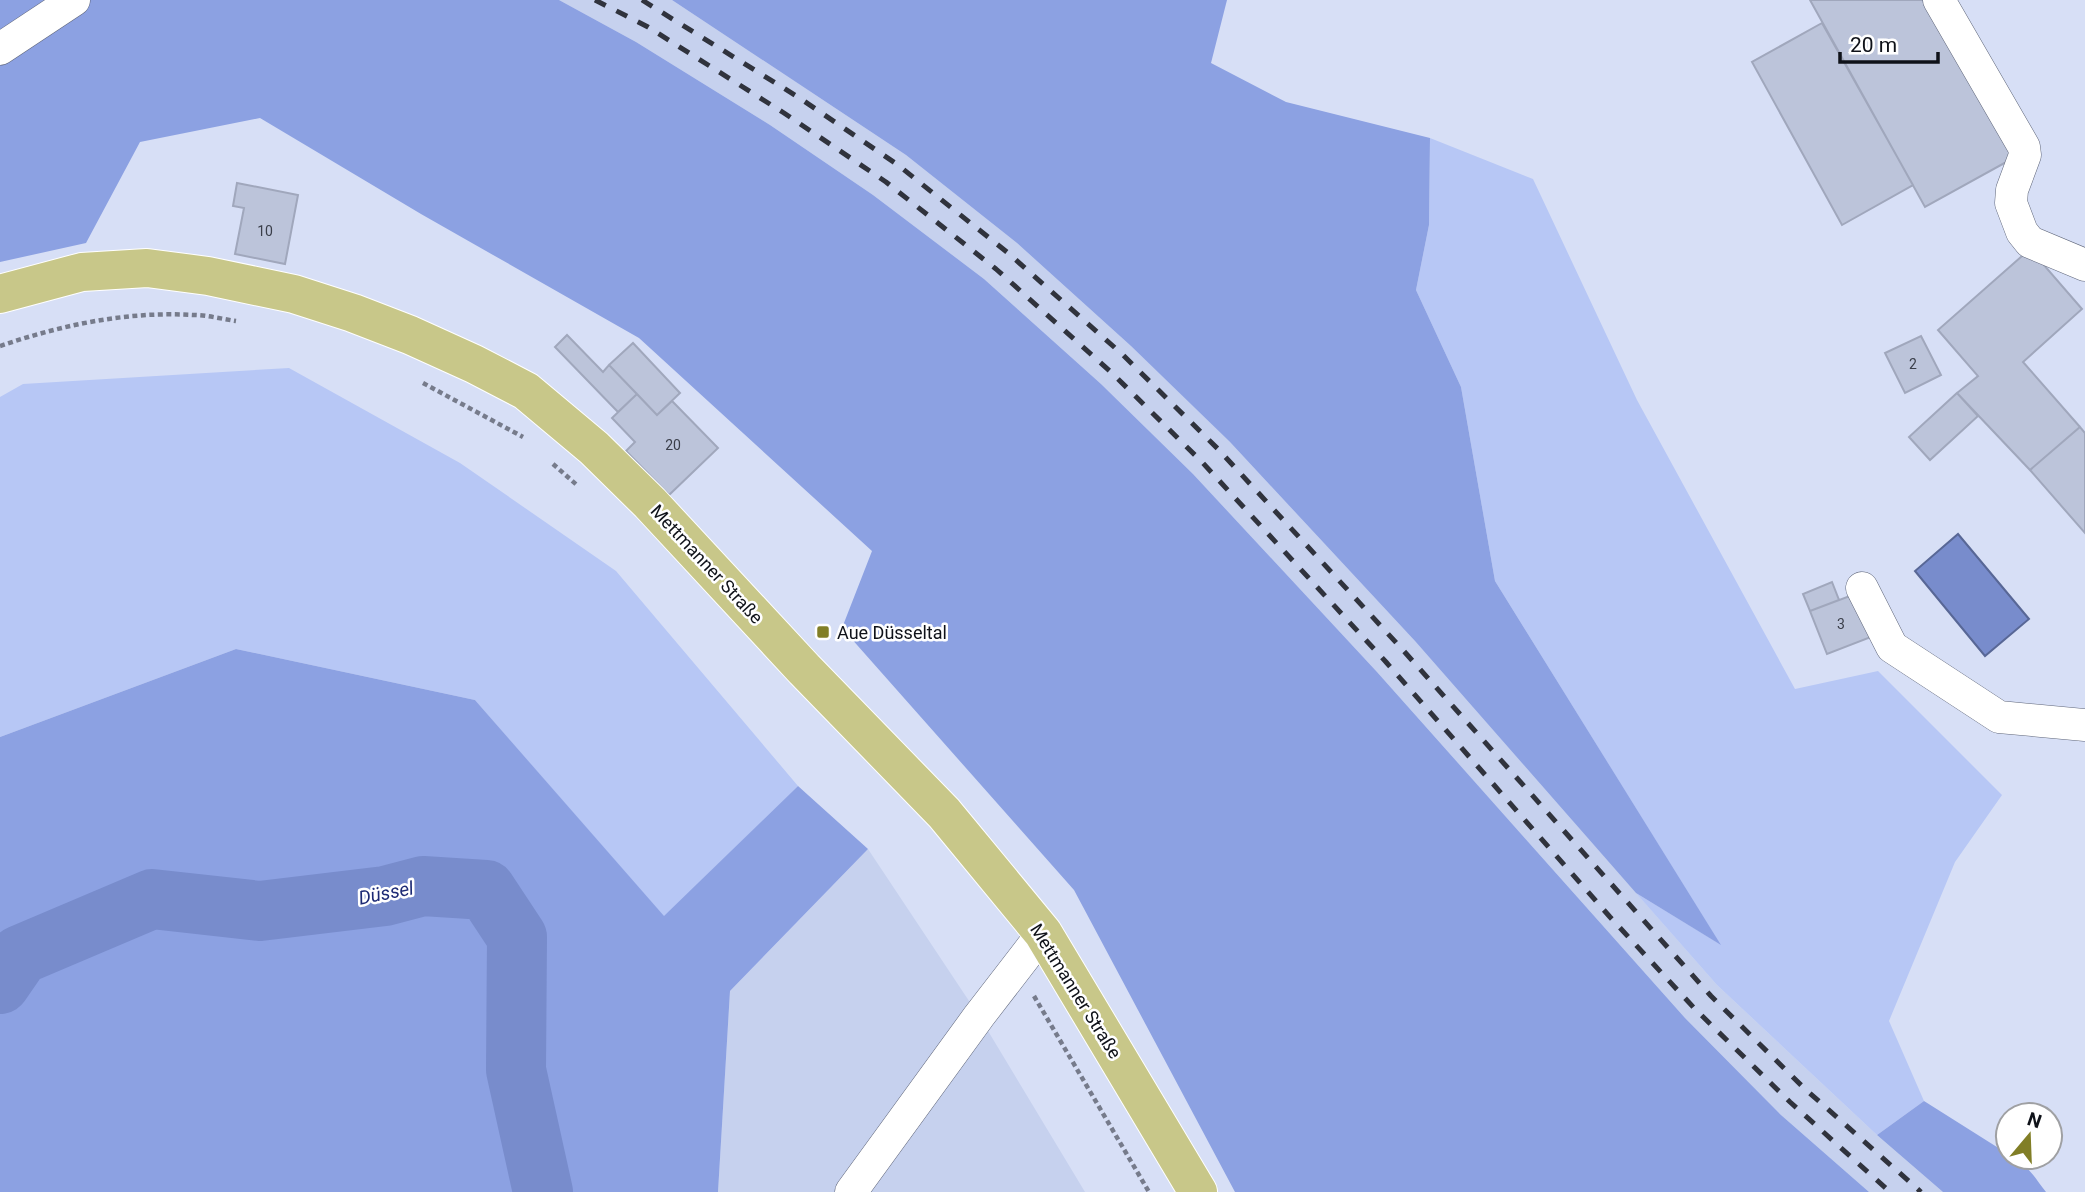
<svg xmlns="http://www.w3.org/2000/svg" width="2085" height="1192" font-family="Roboto,sans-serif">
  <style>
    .built { fill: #c6d1ee }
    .green { fill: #b7c7f5 }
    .forest { fill: #8ca1e2 }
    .water { fill: #788ccc; stroke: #586796; stroke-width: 2 }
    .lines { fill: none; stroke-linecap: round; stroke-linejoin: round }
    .river { stroke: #788ccc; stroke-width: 60 }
    .building { fill: #bcc4da; stroke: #a0a7bc; stroke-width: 2 }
    .minor-casing { stroke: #5f667a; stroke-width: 33 }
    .major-casing { stroke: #fff; stroke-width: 40 }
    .path { stroke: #767b8b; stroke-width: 4.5; stroke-dasharray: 5 3.5; stroke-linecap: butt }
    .minor { stroke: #fff; stroke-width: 32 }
    .major { stroke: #c8c789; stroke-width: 38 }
    .rail { stroke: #30333d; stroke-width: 5; stroke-dasharray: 12 12; stroke-linecap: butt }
    .poi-dot { fill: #817e26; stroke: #fff; stroke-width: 2.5 }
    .labels { text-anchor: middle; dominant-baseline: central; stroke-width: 5; stroke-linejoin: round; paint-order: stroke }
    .number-label { font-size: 14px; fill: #3a3e49 }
    .street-label { font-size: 18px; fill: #0f1219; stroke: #fff }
    .poi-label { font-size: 18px; fill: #0f1219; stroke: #fff; text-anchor: start }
    .water-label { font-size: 19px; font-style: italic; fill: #1d2a75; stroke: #fff }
  </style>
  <rect width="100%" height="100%" fill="#d7dff6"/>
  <path class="built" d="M559,0H672L906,155L1017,243L1131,346L1230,442L1415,641L1717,985L1877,1135L1943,1192H1869L1781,1115L1685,1018L1377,672L1193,474L1101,384L984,279L873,195L770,125L636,42Z
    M868,849L979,1016L1085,1192H718L730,991Z"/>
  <path class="green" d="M1430,138L1533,179L1637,400L1795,689L1878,671L2002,795L1955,862L1889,1021L1924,1101L1877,1135L1717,985L1636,893L1720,944L1495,581L1461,387L1416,290L1429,225Z
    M289,368L460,463L616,571L798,786L664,917L475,700L236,649L0,737V397L23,384Z"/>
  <path class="forest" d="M0,0H559L636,42L770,125L873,195L984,279L1101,384L1193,474L1377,672L1685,1018L1781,1115L1869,1192H1235L1074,890L842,628L872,551L639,338L421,214L260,118L140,142L86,243L0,262Z
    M672,0H1227L1211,63L1286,102L1430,138L1429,225L1416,290L1461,387L1495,581L1721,945L1636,893L1415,641L1230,442L1131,346L1017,243L906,155Z
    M236,649L475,700L664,916L798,786L868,849L730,991L718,1192H0V737Z
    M1924,1101L2008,1154V1157C2025,1159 2036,1180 2046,1192H1943L1877,1135Z"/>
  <path class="water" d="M1958,534L2029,619L1985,656L1915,571Z"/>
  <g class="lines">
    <path class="river" d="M0,984L20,955L152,899L260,911L385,896L423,886L486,890L517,937L516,1070L543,1192"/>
  </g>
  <path class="building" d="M1810,0H1933L2019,155L1925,207Z
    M1822,23L1913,185L1842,225L1752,62Z
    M237,183L298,195L285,264L235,254L244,208L233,206Z
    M2030,249L2082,309L2023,362L2080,427L2030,470L1957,393L1978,376L1938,330Z
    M567,335L603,372L609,365L637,394L618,412L555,347Z
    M1921,336L1941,375L1905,393L1885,353Z
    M633,343L680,393L657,415L609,365Z
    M1957,393L1978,416L1930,460L1909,437Z
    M637,394L657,415L672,401L718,448L669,495L626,451L635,442L612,418Z
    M2080,427L2085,433V533L2030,470Z
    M1832,582L1839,600L1810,611L1803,594Z
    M1855,594L1871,637L1827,654L1810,611Z"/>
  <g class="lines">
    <g class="minor-casing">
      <path id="minor" d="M1939,0L2024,147L2025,155L2012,190L2011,203L2022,232L2030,242L2085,265
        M0,49L74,0
        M1862,588L1892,647L1999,717L2085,725
        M851,1192L979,1016L1043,933"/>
    </g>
    <g class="major-casing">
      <path id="major" d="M0,294L82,272L147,268L208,276L294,294L353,313L410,335L474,364L526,391L594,448L650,503L804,669L944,813L1043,933L1198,1192"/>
    </g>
    <path class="path" d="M0,346C62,325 127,311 193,315C207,315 222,319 236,321
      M423,383L523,437
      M553,464L578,486
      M1034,996L1149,1192"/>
    <use href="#minor" class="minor"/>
    <use href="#major" class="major"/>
    <path class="rail" d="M595,0L648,27L784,113L886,182L996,269L1112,373L1202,462L1386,662L1610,917L1695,1009L1790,1102L1890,1192
      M642,0L798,97L898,165L1008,253L1122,354L1218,449L1402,649L1711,996L1804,1088L1921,1192"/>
  </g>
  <rect class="poi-dot" x="816" y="625" width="14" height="14" rx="3.5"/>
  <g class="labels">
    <g class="number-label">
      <text x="265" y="231">10</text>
      <text x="1913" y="364">2</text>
      <text x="673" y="445">20</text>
      <text x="1841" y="624">3</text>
    </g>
    <g class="street-label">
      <text transform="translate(707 564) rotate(47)">Mettmanner Straße</text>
      <text transform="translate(1076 991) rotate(58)">Mettmanner Straße</text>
    </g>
    <g class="poi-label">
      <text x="837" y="632">Aue Düsseltal</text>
    </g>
    <g class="water-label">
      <text transform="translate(386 893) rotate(-11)">Düssel</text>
    </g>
  </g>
  <g transform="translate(2029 1136) rotate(19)"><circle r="33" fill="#ffffff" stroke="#9fa0a3" stroke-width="2"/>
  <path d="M0-5L12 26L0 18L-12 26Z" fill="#817e26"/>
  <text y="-10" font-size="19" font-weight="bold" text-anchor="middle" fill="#0f1219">N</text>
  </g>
  <path d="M1840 52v10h98v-10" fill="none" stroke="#0f1219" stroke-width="3.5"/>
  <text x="1850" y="52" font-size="21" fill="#0f1219" stroke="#ffffff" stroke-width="5" paint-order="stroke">20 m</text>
</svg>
